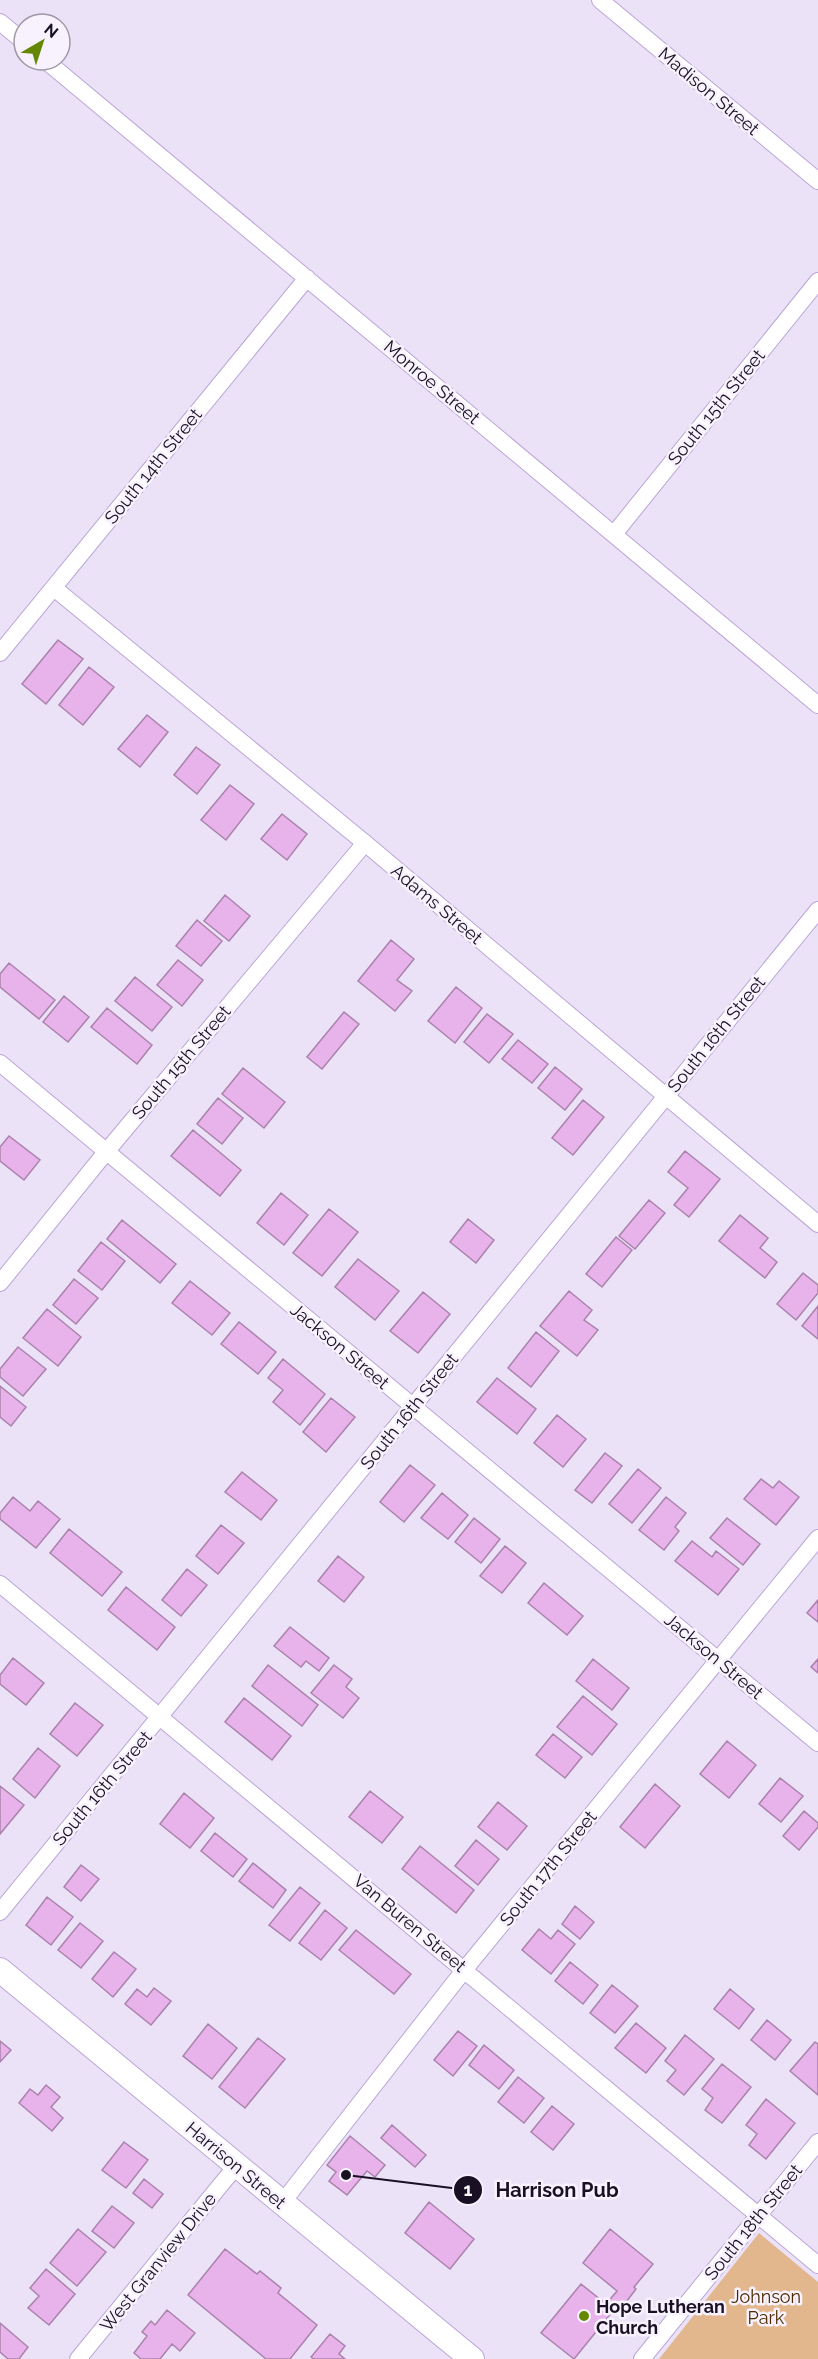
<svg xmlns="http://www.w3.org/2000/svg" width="818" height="2359" font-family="Raleway,sans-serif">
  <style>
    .green { fill: #e2b78e }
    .building { fill: #e7b3ea; stroke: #aa82ac; stroke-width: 1.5 }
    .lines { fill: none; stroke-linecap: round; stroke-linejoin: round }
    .street-casing { stroke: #bba4d8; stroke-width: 18 }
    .secondary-casing { stroke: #bba4d8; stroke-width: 26 }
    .street { stroke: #fff; stroke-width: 16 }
    .secondary { stroke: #fff; stroke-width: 24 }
    .poi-dot { fill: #668703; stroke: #f7f2fd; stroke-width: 2 }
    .labels { text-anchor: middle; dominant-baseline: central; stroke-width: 5; stroke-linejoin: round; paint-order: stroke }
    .street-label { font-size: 18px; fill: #191123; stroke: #f7f2fd }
    .park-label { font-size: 18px; fill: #4d2a00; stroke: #f7f2fd }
    .poi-label { font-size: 18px; font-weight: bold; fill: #191123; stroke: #f7f2fd; text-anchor: start }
    .leader { fill: none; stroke: #191123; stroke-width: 2 }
    .callout-dot { fill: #191123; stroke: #f7f2fd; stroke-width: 2 }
    .mark-label { font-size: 18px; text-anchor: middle; font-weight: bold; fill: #fff }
    .callout-label { font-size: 20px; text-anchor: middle; font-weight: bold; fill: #191123; stroke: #f7f2fd; stroke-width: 5; stroke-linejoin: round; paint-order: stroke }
  </style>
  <rect width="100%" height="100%" fill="#ece2f8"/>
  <path class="green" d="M759,2233L818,2282V2359H659Z"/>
  <path class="building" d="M58,640L83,659L46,704L22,684Z
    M89,667L114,687L83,725L59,705Z
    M147,715L168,732L140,767L118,749Z
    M196,747L220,765L197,794L174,775Z
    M230,785L254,804L226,840L201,820Z
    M282,814L307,834L287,860L261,839Z
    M225,895L250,916L229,941L204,921Z
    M197,920L222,941L201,966L176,946Z
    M391,940L414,959L397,980L412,991L395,1011L358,981Z
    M178,960L203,980L182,1006L157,985Z
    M9,963L55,1000L39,1019L0,987V974Z
    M135,977L172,1007L152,1031L115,1001Z
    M456,987L482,1008L455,1043L428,1021Z
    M64,996L89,1017L68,1042L43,1022Z
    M107,1008L152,1045L137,1064L91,1027Z
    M344,1012L359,1024L322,1069L307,1057Z
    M487,1014L513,1034L489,1063L464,1042Z
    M518,1040L548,1064L532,1083L502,1059Z
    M555,1067L582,1089L565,1110L538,1088Z
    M243,1068L285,1102L264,1128L222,1094Z
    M218,1098L243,1118L222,1144L197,1124Z
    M583,1100L604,1117L573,1155L552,1138Z
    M193,1130L241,1170L220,1196L171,1156Z
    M9,1136L40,1160L24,1180L0,1161V1147Z
    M685,1151L720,1179L689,1217L674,1205L688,1188L668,1172Z
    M281,1193L308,1215L284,1245L257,1223Z
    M649,1200L665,1213L635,1249L619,1236Z
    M329,1209L358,1232L322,1276L293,1253Z
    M740,1215L768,1238L760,1248L777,1262L765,1278L719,1241Z
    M468,1219L494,1240L476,1263L450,1242Z
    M122,1220L176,1264L160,1283L107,1239Z
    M616,1237L632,1250L602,1287L586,1274Z
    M101,1242L125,1261L102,1290L78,1271Z
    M358,1259L399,1291L375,1320L335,1287Z
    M803,1273L818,1285V1293L796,1320L777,1304Z
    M74,1279L98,1298L76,1324L53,1305Z
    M190,1281L230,1313L212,1335L172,1303Z
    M569,1291L592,1310L584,1320L598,1330L577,1356L540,1326Z
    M423,1292L450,1314L418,1353L390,1331Z
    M818,1306V1339L802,1326Z
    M47,1309L81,1337L58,1366L23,1338Z
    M239,1322L276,1352L258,1374L221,1344Z
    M536,1332L559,1351L531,1387L508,1368Z
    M18,1347L46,1369L23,1396L0,1377V1369Z
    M283,1359L325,1394L300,1425L273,1402L283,1390L268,1378Z
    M497,1378L536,1409L517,1434L477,1402Z
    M0,1386L26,1407L11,1426L0,1417Z
    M331,1398L355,1417L326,1452L303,1432Z
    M557,1415L586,1439L563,1467L534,1443Z
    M605,1453L622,1466L592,1503L575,1490Z
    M410,1465L435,1485L404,1522L380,1502Z
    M638,1469L661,1488L632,1523L609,1504Z
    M242,1472L277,1500L261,1520L225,1492Z
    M761,1479L773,1488L779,1481L799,1497L776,1525L744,1499Z
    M442,1493L468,1515L448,1539L421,1518Z
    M13,1497L30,1511L38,1501L60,1519L36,1548L0,1519V1513Z
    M666,1497L686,1513L675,1527L679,1531L664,1550L639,1530Z
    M474,1518L500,1539L481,1563L455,1542Z
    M727,1518L760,1544L743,1565L710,1538Z
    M221,1525L244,1543L218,1574L196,1556Z
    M69,1529L122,1572L102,1596L50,1553Z
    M692,1541L712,1557L716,1551L739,1569L718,1595L675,1561Z
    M505,1546L526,1563L502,1593L480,1576Z
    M338,1556L364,1577L344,1602L318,1581Z
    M187,1569L207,1585L181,1616L162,1600Z
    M544,1583L583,1616L567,1635L528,1603Z
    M126,1587L175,1627L157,1650L108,1610Z
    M818,1600V1622L807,1613Z
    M290,1627L329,1658L319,1671L306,1661L301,1667L274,1646Z
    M13,1658L44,1683L26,1705L0,1684V1675Z
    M593,1659L629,1688L612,1710L576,1681Z
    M818,1659V1673L811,1667Z
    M268,1665L318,1705L302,1726L252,1686Z
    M334,1665L352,1679L346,1687L359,1698L343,1718L311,1693Z
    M583,1696L617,1724L592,1755L557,1727Z
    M244,1698L291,1736L272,1760L225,1722Z
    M75,1703L103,1725L77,1756L50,1734Z
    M553,1734L582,1757L565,1778L536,1755Z
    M727,1741L756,1765L729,1798L700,1774Z
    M38,1748L60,1766L35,1798L13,1779Z
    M780,1778L803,1796L781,1822L759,1804Z
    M655,1784L680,1806L645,1848L620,1827Z
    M0,1786L24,1805L0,1834Z
    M370,1791L403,1817L382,1843L349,1817Z
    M184,1793L214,1818L190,1848L160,1824Z
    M498,1802L527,1826L507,1850L478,1827Z
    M804,1811L818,1823V1827L799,1850L783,1836Z
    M215,1833L247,1859L233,1877L201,1851Z
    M476,1840L499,1859L478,1885L455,1866Z
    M420,1846L474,1890L456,1913L402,1869Z
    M253,1863L286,1890L273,1908L239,1881Z
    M81,1865L99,1879L81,1901L64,1887Z
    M300,1887L320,1903L290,1941L269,1925Z
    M47,1897L73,1917L51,1945L26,1925Z
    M575,1906L594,1922L580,1939L562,1924Z
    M325,1910L347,1928L321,1960L299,1943Z
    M80,1923L103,1941L81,1968L58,1950Z
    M539,1929L551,1939L558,1930L575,1944L551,1974L522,1950Z
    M356,1930L411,1974L394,1994L339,1950Z
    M114,1952L136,1969L113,1997L92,1979Z
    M570,1962L598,1985L583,2004L555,1981Z
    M612,1985L638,2006L615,2033L590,2013Z
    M154,1988L171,2001L151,2025L125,2004L137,1989L147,1997Z
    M730,1989L754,2009L739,2029L714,2009Z
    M767,2020L791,2040L775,2060L751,2040Z
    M636,2023L666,2048L646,2073L615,2048Z
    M208,2024L237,2048L212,2079L183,2056Z
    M458,2031L477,2046L453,2076L434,2060Z
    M685,2035L714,2059L684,2095L667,2081L676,2070L665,2061Z
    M258,2038L285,2059L245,2108L219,2087Z
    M0,2041L11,2050L0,2062Z
    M815,2042L818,2044V2095L790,2071Z
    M484,2045L514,2070L499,2089L469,2065Z
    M722,2064L751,2087L722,2123L705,2110L713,2098L702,2089Z
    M518,2077L544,2098L524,2123L498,2102Z
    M46,2085L60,2097L51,2107L63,2118L52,2131L19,2103L30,2089L38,2095Z
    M766,2099L795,2123L766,2159L749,2145L757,2134L746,2125Z
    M552,2106L574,2124L553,2150L531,2132Z
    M392,2125L426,2155L415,2167L381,2138Z
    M350,2136L385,2165L375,2177L367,2171L347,2195L329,2181L336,2172L327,2165Z
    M124,2142L148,2160L126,2188L102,2170Z
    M144,2179L163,2194L152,2208L133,2193Z
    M429,2202L474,2239L450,2269L405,2233Z
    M112,2206L134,2223L114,2248L92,2231Z
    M78,2229L106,2252L77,2286L50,2263Z
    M610,2229L653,2264L634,2287L636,2289L617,2314L613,2311L574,2359L541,2333L581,2284L606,2304L617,2291L583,2263Z
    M225,2249L257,2274L260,2271L281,2288L278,2293L317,2325L290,2359H266L188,2295Z
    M46,2269L75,2294L49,2325L28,2308L39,2296L30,2288Z
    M167,2310L195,2333L180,2351L172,2344L160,2359H141L134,2353L147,2336L142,2332L151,2321L155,2325Z
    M0,2323L28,2347L19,2359H8L0,2352Z
    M330,2334L345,2346L339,2354L345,2359H314L311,2357Z"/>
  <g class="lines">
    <g class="street-casing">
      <path id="street" d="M600,0L818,181
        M0,22L24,42
        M45,60L818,705
        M614,534L818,281
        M54,588L365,843L818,1224
        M0,653L307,278
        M0,1063L818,1743
        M0,1283L106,1152L365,843
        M0,1584L818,2265
        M0,1912L818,910
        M282,2203L465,1969L818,1538
        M78,2359L237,2165
        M642,2359L818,2142"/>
    </g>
    <g class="secondary-casing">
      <path id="secondary" d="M0,1970L472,2359"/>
    </g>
    <use href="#street" class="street"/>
    <use href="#secondary" class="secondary"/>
  </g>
  <circle class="poi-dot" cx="584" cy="2316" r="6"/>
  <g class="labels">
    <g class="street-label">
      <text transform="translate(709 91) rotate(40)">Madison Street</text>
      <text transform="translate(432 382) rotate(40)">Monroe Street</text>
      <text transform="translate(716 407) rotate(-51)">South 15th Street</text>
      <text transform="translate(153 466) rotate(-51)">South 14th Street</text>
      <text transform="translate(437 904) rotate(40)">Adams Street</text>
      <text transform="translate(716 1034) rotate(-51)">South 16th Street</text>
      <text transform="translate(181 1062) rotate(-50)">South 15th Street</text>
      <text transform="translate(340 1346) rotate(40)">Jackson Street</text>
      <text transform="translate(409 1411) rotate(-51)">South 16th Street</text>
      <text transform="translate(714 1656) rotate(40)">Jackson Street</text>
      <text transform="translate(102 1788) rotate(-50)">South 16th Street</text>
      <text transform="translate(548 1868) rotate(-51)">South 17th Street</text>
      <text transform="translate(410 1923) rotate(40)">Van Buren Street</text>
      <text transform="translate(236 2165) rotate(40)">Harrison Street</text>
      <text transform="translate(753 2222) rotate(-51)">South 18th Street</text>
      <text transform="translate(158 2262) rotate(-51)">West Granview Drive</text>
    </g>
    <g class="park-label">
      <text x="766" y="2296">Johnson<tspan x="766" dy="21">Park</tspan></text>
    </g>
    <g class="poi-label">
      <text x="596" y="2306">Hope Lutheran<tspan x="596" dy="21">Church</tspan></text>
    </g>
  </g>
  <path class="leader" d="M346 2175L468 2190"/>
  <g class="callout-dot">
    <circle cx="346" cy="2175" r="6"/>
    <circle cx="468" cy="2190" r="15"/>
  </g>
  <g class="mark-label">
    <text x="468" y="2196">1</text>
  </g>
  <g class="callout-label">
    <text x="557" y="2197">Harrison Pub</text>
  </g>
  <g transform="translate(42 42) rotate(39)"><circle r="28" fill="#f7f2fd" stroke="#9e98a6" stroke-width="1.5"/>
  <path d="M0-4.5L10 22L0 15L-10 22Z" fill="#668703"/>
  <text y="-9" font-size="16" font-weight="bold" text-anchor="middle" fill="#191123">N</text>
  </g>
</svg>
